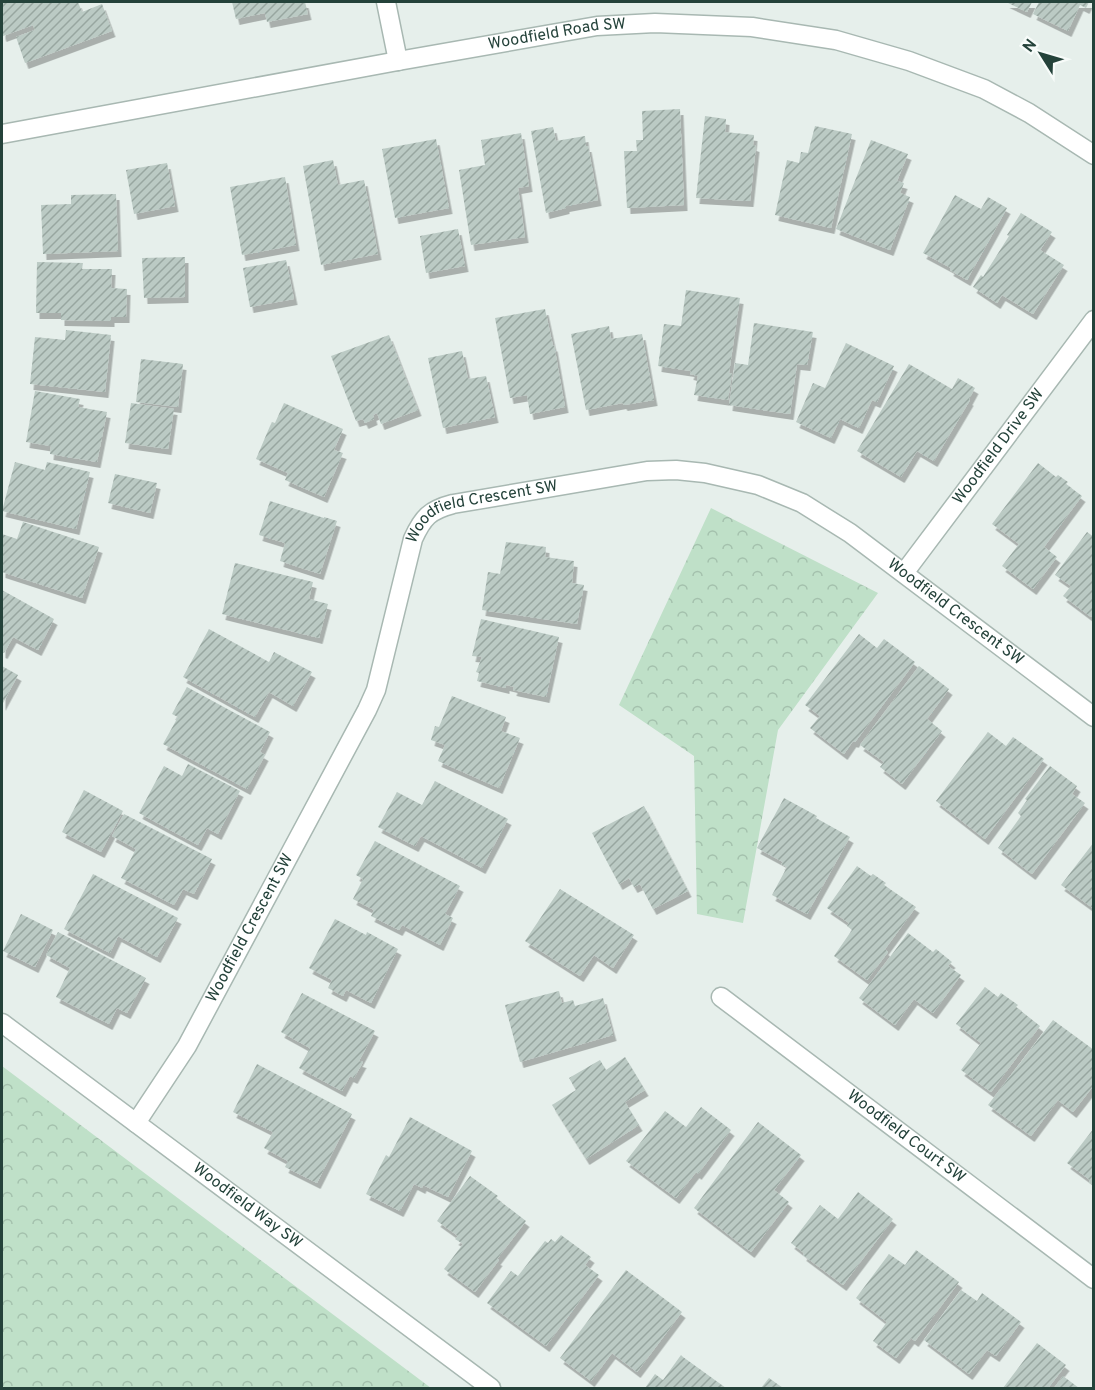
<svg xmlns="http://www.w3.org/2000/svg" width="1095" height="1390" font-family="Overpass,sans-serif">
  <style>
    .park { fill: url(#park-crowns) }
    .building { fill: url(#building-hatch); filter: url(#shadow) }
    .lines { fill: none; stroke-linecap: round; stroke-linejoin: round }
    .minor-casing { stroke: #a8b8b2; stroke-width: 21 }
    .minor { stroke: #fff; stroke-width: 18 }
    .labels { text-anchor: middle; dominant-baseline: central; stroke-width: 6; stroke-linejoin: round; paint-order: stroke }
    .street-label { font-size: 16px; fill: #24423a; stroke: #f7fbf9 }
  </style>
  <defs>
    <pattern id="park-crowns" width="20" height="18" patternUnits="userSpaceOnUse" patternTransform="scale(1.5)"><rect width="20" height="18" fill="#bfe0c8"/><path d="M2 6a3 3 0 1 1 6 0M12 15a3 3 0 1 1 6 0" fill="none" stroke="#a4c1ad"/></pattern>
    <pattern id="building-hatch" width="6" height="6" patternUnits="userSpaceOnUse" patternTransform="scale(1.5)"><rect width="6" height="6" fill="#bbcac4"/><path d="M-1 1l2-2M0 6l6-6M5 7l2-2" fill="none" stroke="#98a6a0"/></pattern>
    <filter id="shadow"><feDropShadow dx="3.5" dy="6" stdDeviation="0" flood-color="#0004"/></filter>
  </defs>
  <rect width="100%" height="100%" fill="#e6efeb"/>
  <path class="park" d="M711,508L878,593L778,730L743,923L697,914L694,756L619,705Z
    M2,1066L431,1388H2Z"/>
  <path class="building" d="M2,2H78L82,12L102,4L112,31L25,63L16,37L35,30L33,25L3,36L2,33Z
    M232,2H305L308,14L267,22L265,13L236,19Z
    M1006,2H1032L1027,12Z
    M1039,2H1089L1086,8L1080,5L1068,31L1033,14Z
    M680,109L684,205L627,208L624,151H637L636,140H643L642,111Z
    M705,116L726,119L725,132L754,135L753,145L756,146L750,201L696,198Z
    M815,126L852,134L831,228L775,215L787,160L799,163L801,152L808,153Z
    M553,127L556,141L585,136L586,146H588L598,200L566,206V208L546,213L531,131Z
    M521,133L529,186L518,188L525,237L471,245L459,170L485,165L481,140Z
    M436,139L449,208L395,218L382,149Z
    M871,140L908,154L897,181L904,183L900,193L910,197L890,250L836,229Z
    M333,160L338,185L364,180L378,254L321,265L303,166Z
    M167,163L175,206L134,214L126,170Z
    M285,177L296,245L242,255L230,187Z
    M116,194L118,251L43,254L41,205L71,204V195Z
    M955,195L981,209L988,197L1007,208L967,280L950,270L951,268L923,253Z
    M1021,213L1052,232L1040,250L1064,265L1033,314L1002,295L997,303L973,287L981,275L983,277L1009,236L1007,235Z
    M458,229L465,266L426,273L420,236Z
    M185,257V297L144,298L142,258Z
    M286,260L294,299L250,307L243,268Z
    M37,262L83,263L82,269H112L111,288L127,289L126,317H111V321L61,320V313H36Z
    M686,290L740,298L729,373L732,374L728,400L694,395L698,376L690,374L691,371L658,366L664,324L681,326Z
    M545,309L553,346L554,345L565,407L530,414L527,395L510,398L495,318Z
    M754,323L813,332L807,365L797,364L790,414L729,405L735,363L748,365Z
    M609,326L611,339L642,334L654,400L624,405L623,403L586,410L571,334Z
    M66,330L111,335L105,392L30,384L35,337L65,340Z
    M389,335L418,410L381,424L377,413L373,415L374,419L365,423L363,419L356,421L331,356Z
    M846,343L894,366L877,402L872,400L859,428L840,419L831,438L796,422L813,383L825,388Z
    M462,351L468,379L486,376L495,417L443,428L428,358Z
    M141,359L183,364L178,407L136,402Z
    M909,364L952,389L958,378L975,388L969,399L970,400L934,461L917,451L901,477L857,451Z
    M35,391L80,399L78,407L107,412L97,462L50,454L51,446L26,442Z
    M131,403L174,409L168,449L125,443Z
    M284,403L343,429L334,450L343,453L324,497L285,480L288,473L256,459L270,426L272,422L275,423Z
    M15,462L45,470L47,462L90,472L76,529L2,511Z
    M1038,463L1056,477L1058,475L1068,482L1066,484L1082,496L1044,547L1057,557L1033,589L1002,566L1019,544L992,524Z
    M115,474L157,483L150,513L108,503Z
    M270,501L324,518V517L337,521L320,574L280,561L285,543L259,535Z
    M23,522L99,547L82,598L2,572V534L17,539Z
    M1087,532L1094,537V614L1091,617L1063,596L1071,586L1055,575Z
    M506,542L546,547L545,557L574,561L572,583L584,585L577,624L482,610L488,572L500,574Z
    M235,563L313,582L309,599L328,604L319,638L222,614Z
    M2,590L54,619L38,650L13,637L4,653L2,652Z
    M481,619L559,637L546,697L513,690L514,687L506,685V688L477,681L479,673L476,672L482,657L472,656Z
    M209,629L269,662L274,652L312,672L293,706L269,692L255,717L183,677Z
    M859,634L877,648L884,639L915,662L855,742L853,741L844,754L810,728L820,716L805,705Z
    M2,666L18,675L2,705Z
    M919,666L949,689L927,719L942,731L902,784L880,767L884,762L860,745Z
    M187,687L270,732L260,752L265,755L247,789L163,744L178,717L172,714Z
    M452,696L506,717L501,731L520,738L499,788L438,761L445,745L431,740L435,726L439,727Z
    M988,732L1006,746L1013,737L1044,759L985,839L936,801Z
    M188,764L240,791L218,834L207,828L198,845L139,813L164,766L182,776Z
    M1050,766L1077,786L1072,794L1085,803L1032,874L998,848L1021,816L1018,813L1027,800L1025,799Z
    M435,781L508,819L482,868L421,836L415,846L378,827L397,792L422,805Z
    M84,790L123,811L101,852L62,832Z
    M784,798L817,816L816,818L850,837L807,914L772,895L787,867L781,864L783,862L757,848Z
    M644,806L688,891L653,909L640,884L634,887L629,878L619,884L592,833Z
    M124,814L212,859L194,894L183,889L174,905L121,878L136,849L112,836Z
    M375,841L460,886L445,914L453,918L440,945L402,925L399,930L371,916L374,910L353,899L363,879L356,875Z
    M1094,842V909L1061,885Z
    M857,866L871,876L873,874L886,883L884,885L916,907L885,949L888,952L867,980L834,956L852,930L847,926L849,923L827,908Z
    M93,874L178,918L157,957L118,936L110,953L64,929Z
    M560,889L634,935L613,968L594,955L580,976L525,941Z
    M21,914L53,930L35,967L3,951Z
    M335,919L366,935L367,932L398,949L371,1003L346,990L343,996L328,988L332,980L309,968Z
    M58,932L146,978L127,1013L117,1008L109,1024L56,997L70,968L46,955Z
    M908,933L933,952L936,949L952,962L948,966L961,975L933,1013L914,999L895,1025L859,998Z
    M985,987L998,997L1001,993L1018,1005L1016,1007L1040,1026L991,1092L961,1070L981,1043L956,1024Z
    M559,991L562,1003L573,1000L575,1006L603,998L613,1035L520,1062L505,1005Z
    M302,993L375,1031L359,1061L363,1062L354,1078L350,1076L342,1091L299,1068L310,1048L281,1032Z
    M1053,1020L1094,1050V1085L1073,1112L1058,1100L1031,1136L988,1105Z
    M625,1057L645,1090L625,1102L639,1125L586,1159L552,1105L576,1090L569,1078L600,1060L606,1070Z
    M257,1064L352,1114L317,1183L285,1167L288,1161L264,1148L273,1132L233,1112Z
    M701,1107L731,1130L698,1174L696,1172L676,1198L626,1161L665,1111L686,1127Z
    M410,1117L472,1151L448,1197L423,1185L422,1188L414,1184L400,1211L366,1194L386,1155L389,1157Z
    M758,1122L801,1155L774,1190L789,1202L751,1252L694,1208Z
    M1094,1128V1186L1089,1183L1090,1180L1067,1163Z
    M470,1176L498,1196L496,1198L526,1221L497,1259L499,1260L475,1292L444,1269L463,1244L455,1239L458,1236L437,1221Z
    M858,1192L893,1219L843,1285L803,1255L804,1253L791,1243L820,1205L838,1219Z
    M561,1235L591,1257L585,1265L599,1275L546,1346L487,1303L511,1271L518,1276L545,1241L548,1243L551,1239L555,1242Z
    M916,1250L959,1282L915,1341L911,1338L896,1358L873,1341L887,1322L856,1298L889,1254L905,1265Z
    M626,1270L682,1312L637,1372L612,1353L591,1381L560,1358Z
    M961,1290L977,1301L982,1293L1021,1322L996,1356L987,1350L969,1374L924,1340Z
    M1037,1343L1066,1365L1048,1388H1003Z
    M681,1355L683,1357L726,1388H645L655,1374L663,1380Z
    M1063,1376L1079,1388H1054Z
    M769,1378L783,1388H761Z"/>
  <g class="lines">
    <g class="minor-casing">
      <g id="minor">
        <path d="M386,2L398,61"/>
        <path id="s1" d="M2,134L398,61L597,26L655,23L752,27L836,40L909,61L984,89L1029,113L1094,155"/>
        <path id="s2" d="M904,573L1094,320"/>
        <path id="s3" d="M721,997L1094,1279"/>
        <path id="s4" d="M2,1023L491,1388"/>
        <path id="s5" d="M136,1123L187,1046L367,710L376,690L413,539C423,517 430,510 453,504L647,471L676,470L705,473L758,485L802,503L850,533L1094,717"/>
      </g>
    </g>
    <use href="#minor" class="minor"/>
  </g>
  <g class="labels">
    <g class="street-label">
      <text stroke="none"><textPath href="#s1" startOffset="564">Woodfield Road SW</textPath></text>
      <text stroke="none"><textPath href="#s2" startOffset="158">Woodfield Drive SW</textPath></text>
      <text stroke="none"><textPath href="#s5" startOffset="730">Woodfield Crescent SW</textPath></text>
      <text stroke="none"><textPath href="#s5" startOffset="1252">Woodfield Crescent SW</textPath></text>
      <text stroke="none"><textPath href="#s5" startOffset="226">Woodfield Crescent SW</textPath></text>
      <text stroke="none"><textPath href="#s3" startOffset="232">Woodfield Court SW</textPath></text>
      <text stroke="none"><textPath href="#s4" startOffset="306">Woodfield Way SW</textPath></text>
    </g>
  </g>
  <rect width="1095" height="1390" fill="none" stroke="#24423a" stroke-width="6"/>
  <g transform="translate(1041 54) rotate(307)" stroke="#f7fbf9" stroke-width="4.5" paint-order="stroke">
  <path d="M0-4.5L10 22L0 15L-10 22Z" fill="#24423a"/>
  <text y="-9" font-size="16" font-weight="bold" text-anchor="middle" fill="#24423a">N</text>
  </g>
</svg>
